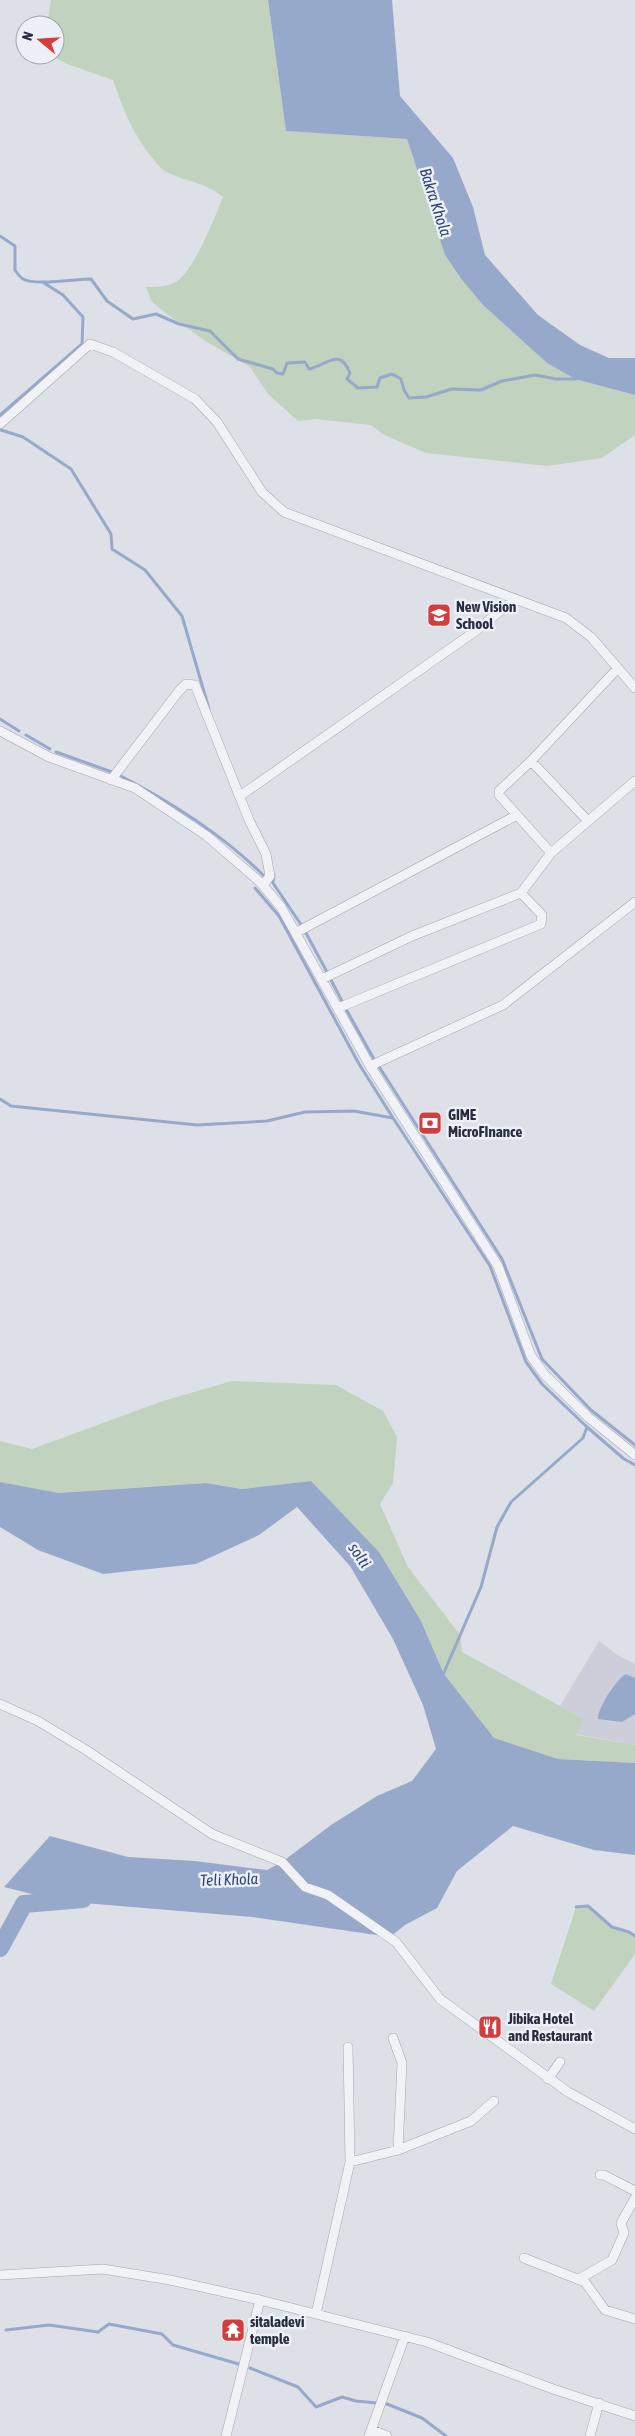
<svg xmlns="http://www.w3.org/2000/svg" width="635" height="2436" font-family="'Asap Condensed',sans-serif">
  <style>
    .built { fill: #cccfda }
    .green { fill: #c1d2bf }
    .water { fill: #97a9ca }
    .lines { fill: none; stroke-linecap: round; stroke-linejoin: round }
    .stream { stroke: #97a9ca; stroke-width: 3 }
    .river { stroke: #97a9ca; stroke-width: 18 }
    .minor-casing { stroke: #a3a6b2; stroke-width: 10 }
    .minor { stroke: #f1f2f6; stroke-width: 9 }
    .labels { text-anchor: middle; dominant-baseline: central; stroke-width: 5; stroke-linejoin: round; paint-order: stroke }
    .poi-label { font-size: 15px; font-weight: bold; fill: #272c40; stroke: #edf0f6; text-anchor: start }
    .water-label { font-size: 16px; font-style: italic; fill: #2f4475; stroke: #edf0f6 }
  </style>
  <rect width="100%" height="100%" fill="#dee0e8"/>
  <path class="built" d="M599,1641L616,1654L635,1664V1745L575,1734L584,1719L560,1706Z"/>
  <path class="green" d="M51,0H268L286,131L407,139L445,255L462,280L483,305L547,363L575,379L635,395V435L602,458L547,466L426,453L384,435L371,425L316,419L298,421L268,394L250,367L207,342L167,314L152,302L146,287C156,287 167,287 176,282C194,271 215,217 223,197C204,181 188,183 167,172C161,170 157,163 153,159C133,135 123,109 113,80L67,64L53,56L55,55V25H47Z
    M232,1381L336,1385L383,1411L397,1437L393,1483L380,1504L408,1567L460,1635L462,1652L584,1719L576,1735L635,1745V1763L558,1759L494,1738L444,1674L421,1621L311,1481L242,1489L206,1483L59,1493L0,1482V1441L32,1449L163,1401Z
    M588,1906L612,1927L629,1932L635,1936V1954L594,2011L551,1984L576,1907Z"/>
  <path class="water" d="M268,0H392L400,96L453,158L473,207L485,255L538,315L580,345L609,358H635V395L575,379L547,363L483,305L462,280L445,255L407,139L286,131Z
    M311,1481L379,1552L421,1621L444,1674L494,1738L558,1759L635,1763V1855L594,1850L513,1826L457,1871L437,1908L405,1925L390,1937L252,1917L60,1901L4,1887L50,1836L128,1857L195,1861L267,1870L282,1862L331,1825L377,1796L412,1781L436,1749L423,1705L393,1639L350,1566L297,1507L259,1535L196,1564L103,1574L38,1550L0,1527V1482L59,1493L206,1483L242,1489Z
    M626,1674L635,1678V1714L622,1722L598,1719C597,1709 617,1678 626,1674Z"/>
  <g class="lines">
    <path class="stream" d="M0,236L15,246V270C17,273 20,277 23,279C35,286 75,279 91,279L107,301L133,319L156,314L179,324L210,331L238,359L273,369L277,373L283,374L287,363L305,362L309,369C327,365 340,347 350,373L347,379L358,388L377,387L380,378L392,374L401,379L404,390L409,398L426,397L452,389L481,390L502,381L535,375L556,379H577
      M0,415L82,344L83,317L63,295L44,283
      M1,430L23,437L71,469L111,534L112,549L145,570L182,616L209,709
      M0,719L19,731
      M26,735L50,749
      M56,752L112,772
      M119,775C171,802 222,834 263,875
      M274,875L273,883L302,926
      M255,888L279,916L359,1064L393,1118
      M306,933L328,974
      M330,978L343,1003
      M346,1009L375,1061
      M378,1065L502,1259L542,1359L591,1410L635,1445
      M0,1099L11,1106L197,1125L267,1121L305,1112L354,1111L393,1118L490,1266L526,1362L542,1384L587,1427L583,1438L511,1502L497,1527L481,1587L442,1677
      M587,1427L624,1459L635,1465
      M576,1907L588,1906L612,1927L629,1932L635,1936
      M6,2330L49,2325L98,2332L109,2324L162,2334L173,2345L242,2365
      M250,2368L298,2387L316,2407L342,2397L356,2401L387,2404L422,2418L446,2436"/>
    <path class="river" d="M0,1948L24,1904L83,1899"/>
    <g class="minor-casing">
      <path id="minor" d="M0,424L90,344L113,352L195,399L217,422L262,492L284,512L566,618L591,637L635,688
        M0,731L49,757L135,788L207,836L261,883L281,907L370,1066L498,1266L531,1356L545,1375L588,1417L635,1455
        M531,761L588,821
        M111,780L179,691L186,684L195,685L249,820L266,854L270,876L263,885
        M240,796L477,630L515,599
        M551,853L499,795V791L531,761L618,668
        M297,932L517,815
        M322,979L412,936L521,893L551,853L635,781
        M338,1008L541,924L542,915L521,893
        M370,1066L503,1005L635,902
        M0,1704L38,1721L86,1750L212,1834L282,1862L305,1887L328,1895L396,1942L440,1999L568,2092L635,2129
        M393,2038L402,2063L398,2150
        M348,2047L350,2162
        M548,2079L560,2062
        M600,2175H604L635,2191
        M524,2258L585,2282L605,2310L635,2319
        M0,2275L103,2269L170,2280L260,2300L427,2342L553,2389L635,2416
        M579,2279L612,2260L624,2233L621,2223L635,2198
        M316,2314L350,2162L398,2150L471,2121L494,2101
        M372,2430L387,2436
        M226,2436L260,2300
        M369,2436L405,2336
        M590,2436L599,2403"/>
    </g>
    <use href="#minor" class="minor"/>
  </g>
  <defs>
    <g id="school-square" transform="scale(1.25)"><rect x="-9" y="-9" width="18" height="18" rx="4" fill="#d33d3e" stroke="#edf0f6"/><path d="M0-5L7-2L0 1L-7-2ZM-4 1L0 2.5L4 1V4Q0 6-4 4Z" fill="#fff"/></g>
    <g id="bank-square" transform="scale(1.25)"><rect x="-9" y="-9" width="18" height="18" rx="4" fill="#d33d3e" stroke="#edf0f6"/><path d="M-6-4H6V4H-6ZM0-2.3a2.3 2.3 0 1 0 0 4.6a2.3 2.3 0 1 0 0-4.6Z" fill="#fff"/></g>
    <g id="restaurant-square" transform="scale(1.25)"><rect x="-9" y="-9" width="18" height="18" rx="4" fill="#d33d3e" stroke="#edf0f6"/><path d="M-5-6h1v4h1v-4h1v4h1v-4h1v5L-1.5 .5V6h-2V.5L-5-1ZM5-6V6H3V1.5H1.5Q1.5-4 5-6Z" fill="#fff"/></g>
    <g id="temple-square" transform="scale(1.25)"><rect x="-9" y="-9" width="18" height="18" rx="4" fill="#d33d3e" stroke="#edf0f6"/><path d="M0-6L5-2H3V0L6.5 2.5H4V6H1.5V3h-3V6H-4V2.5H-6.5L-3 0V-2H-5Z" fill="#fff"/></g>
  </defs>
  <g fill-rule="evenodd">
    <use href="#school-square" x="439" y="615"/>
    <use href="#bank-square" x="430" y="1123"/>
    <use href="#restaurant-square" x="490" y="2027"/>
    <use href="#temple-square" x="233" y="2330"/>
  </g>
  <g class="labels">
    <g class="poi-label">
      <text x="456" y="606">New Vision<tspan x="456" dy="17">School</tspan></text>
      <text x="448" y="1114">GIME<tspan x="448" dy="17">MicroFInance</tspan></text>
      <text x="508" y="2018">Jibika Hotel<tspan x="508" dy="17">and Restaurant</tspan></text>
      <text x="250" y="2321">sitaladevi<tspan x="250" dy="17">temple</tspan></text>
    </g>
    <g class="water-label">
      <text transform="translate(436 202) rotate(72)">Bakra Khola</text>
      <text transform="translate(360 1555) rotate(56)">solti</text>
      <text transform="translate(229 1879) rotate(-2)">Teli Khola</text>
    </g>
  </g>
  <g transform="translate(40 40) rotate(288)"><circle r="24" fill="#edf0f6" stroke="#9ea2ad"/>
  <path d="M0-4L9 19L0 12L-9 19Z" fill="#d33d3e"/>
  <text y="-8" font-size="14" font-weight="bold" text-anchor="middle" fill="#272c40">N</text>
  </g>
</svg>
